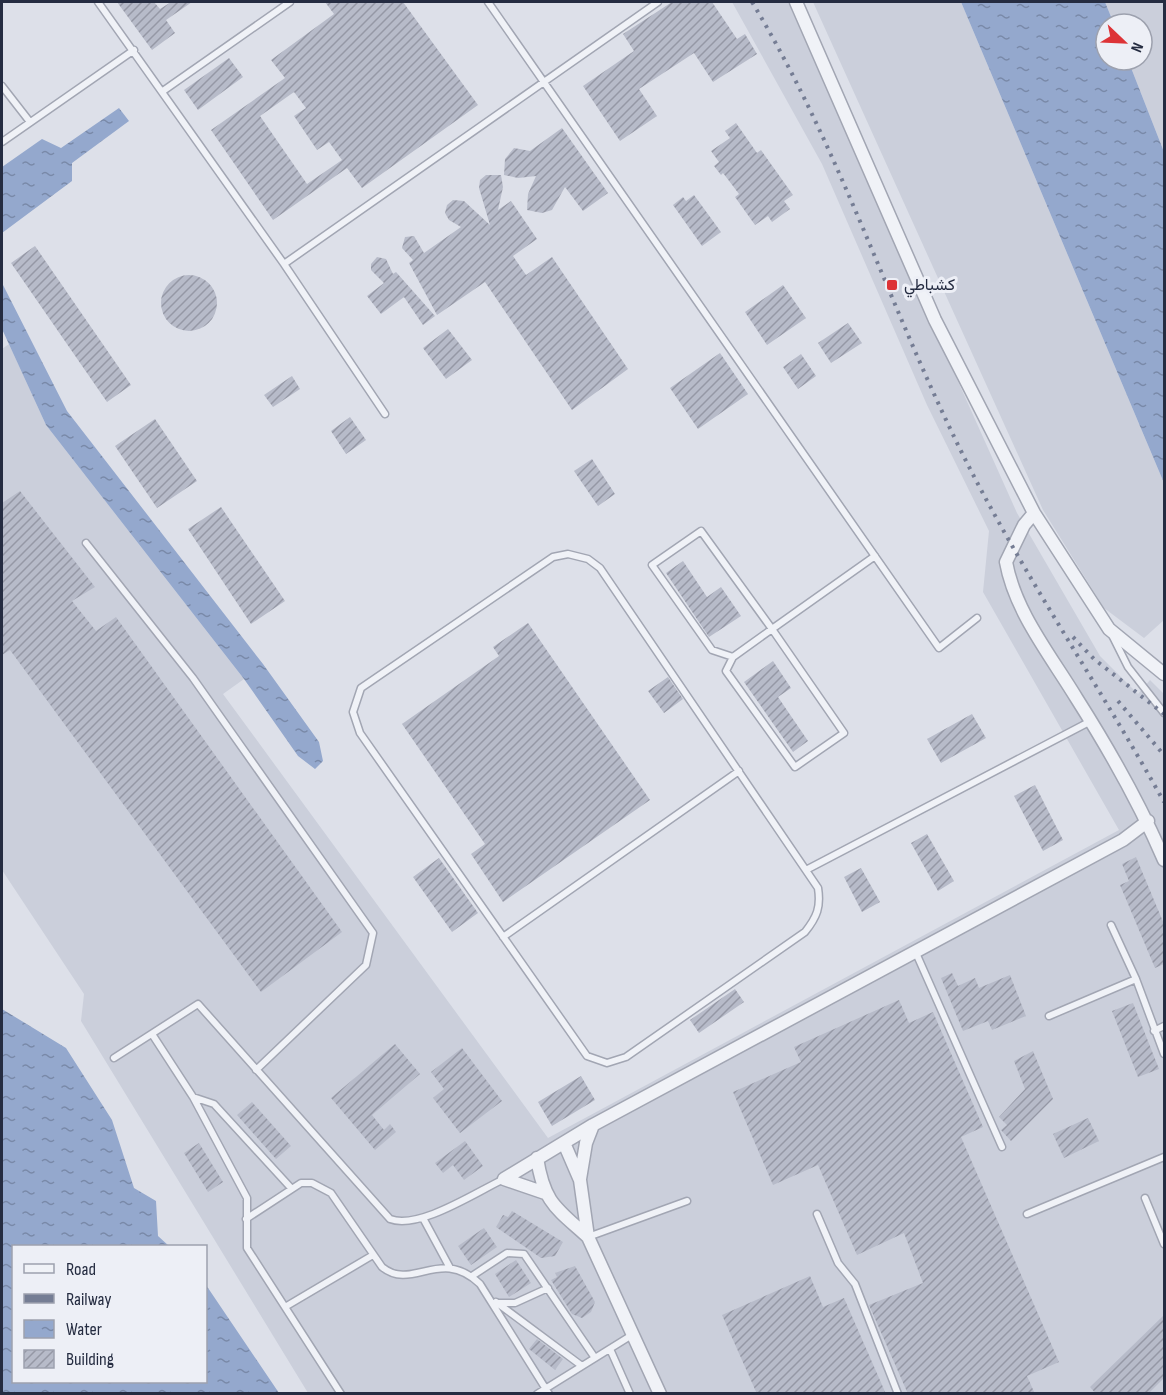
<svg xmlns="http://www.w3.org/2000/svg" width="1166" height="1395" font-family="'Sofia Sans Condensed',Vazirmatn,sans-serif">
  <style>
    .built { fill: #cbcfdb }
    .water { fill: url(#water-ripples) }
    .building { fill: url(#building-hatch); fill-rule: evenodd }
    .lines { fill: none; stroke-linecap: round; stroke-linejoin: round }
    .lane-casing { stroke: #a2a6b3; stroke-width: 9 }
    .street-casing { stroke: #a2a6b3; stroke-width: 15 }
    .lane { stroke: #f0f2f7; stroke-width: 6 }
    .street { stroke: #f0f2f7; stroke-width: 12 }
    .rail { stroke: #757d94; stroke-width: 4; stroke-dasharray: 3 6; stroke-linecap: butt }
    .poi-dot { fill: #dd3337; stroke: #edeff6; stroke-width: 2 }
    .labels { text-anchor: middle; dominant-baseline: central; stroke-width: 6; stroke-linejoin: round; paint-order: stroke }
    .poi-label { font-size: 16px; fill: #252c41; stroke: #edeff6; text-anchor: start }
  </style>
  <defs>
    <pattern id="water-ripples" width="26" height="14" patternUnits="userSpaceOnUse" patternTransform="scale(1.5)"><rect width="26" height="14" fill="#94a8cd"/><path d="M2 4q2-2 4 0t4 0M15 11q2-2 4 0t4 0" fill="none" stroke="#7989a8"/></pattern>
    <pattern id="building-hatch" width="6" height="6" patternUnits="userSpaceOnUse" patternTransform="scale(1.5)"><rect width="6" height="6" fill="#b7bbc9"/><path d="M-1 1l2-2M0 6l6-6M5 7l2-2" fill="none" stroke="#9598a5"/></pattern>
  </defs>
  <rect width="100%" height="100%" fill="#dde0e9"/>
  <path class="built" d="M732,2H788L1017,513L1100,656L1138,694L1150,680L1164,694V1393H308L81,1021L84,994L2,870V349L9,344L46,425L244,679L223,694L548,1138L1119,830L983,592L989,531L927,405L822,164Z
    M813,2H961L1164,483V620L1144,638L1104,608L1043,510Z
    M1105,2H1164V152L1128,60H1142V24H1114Z"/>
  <path class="water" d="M961,2H1105L1114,24H1106V60H1128L1164,152V483Z
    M119,108L129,121L72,163V181L2,233V167L42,139L61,148Z
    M2,283L67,411L263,664L319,742L323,761L315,769L298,756L244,679L46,425L2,329Z
    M2,1009L66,1048L112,1120L134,1188L156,1201L158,1236L169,1246H14V1382H206V1285L279,1393H2Z"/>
  <path class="building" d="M117,2H154L160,9L171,2H192L166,20L175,33L152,50Z
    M325,2H403L478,105L362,188L347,168L273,220L211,130L285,78L271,60L334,14ZM294,92L306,108L294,116L317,150L329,142L342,160L307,184L260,116Z
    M672,2H712L737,39L745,34L757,54L713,82L694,53L639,89L657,116L620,141L583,86L634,51L623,34Z
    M229,58L243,77L198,110L184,90Z
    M736,123L757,153L761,150L793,195L784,201L790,209L772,222L768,216L755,225L735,197L739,194L723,173L721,175L714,166L719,162L711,151L730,138L725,131Z
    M562,128L608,193L583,211L565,187L552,210L542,213L527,210L528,194L536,176L518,178L504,175L505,159L514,148L530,151Z
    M486,175H501L503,187L498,210L511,201L537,239L513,256L526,275L552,257L628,369L572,410L485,282L437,315L409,263L413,260L402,248L405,237L414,236L424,253L461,227L449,220L445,213L447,205L453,200L464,201L490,225L479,188L480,180Z
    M694,195L721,232L702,246L673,205L683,197L686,201Z
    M35,246L131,385L107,402L11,263Z
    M377,257L386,259L393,274L396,272L435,316L423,325L404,297L381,314L367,296L384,283L371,270V264Z
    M161 303a28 28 0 1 1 56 0a28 28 0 1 1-56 0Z
    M783,285L806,318L767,345L745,312Z
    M848,323L862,343L831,363L818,343Z
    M448,329L472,360L446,379L423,348Z
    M720,353L748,394L698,429L670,388Z
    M801,354L816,376L798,389L783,367Z
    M292,376L300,389L273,407L264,395Z
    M350,417L366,440L346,454L331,431Z
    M155,419L197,481L157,508L115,446Z
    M592,459L615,494L598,506L574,471Z
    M20,491L95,587L72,601L96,631L116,617L342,932L261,992L10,650L2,655V503Z
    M221,507L285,601L251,624L188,529Z
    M683,561L707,597L721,587L741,616L709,637L666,573Z
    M528,623L650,800L503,902L471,854L485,844L402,724L499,656L493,647Z
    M773,661L791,688L778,697L808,741L793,752L744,682Z
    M668,677L683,699L664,713L648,691Z
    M972,714L986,738L941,763L927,739Z
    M1035,785L1063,840L1043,851L1014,796Z
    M927,834L954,881L938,891L911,843Z
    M1136,857L1164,924V964L1155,968L1120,885L1129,881L1122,864Z
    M439,858L478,913L452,932L413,877Z
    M861,868L880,902L862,912L844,877Z
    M952,973L958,986L975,978L979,988L1010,975L1026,1016L992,1030L988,1021L963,1031L941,978Z
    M735,989L744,1002L699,1033L690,1020Z
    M899,1000L909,1023L933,1012L983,1127L961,1137L1059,1362L1027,1376L1035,1394H908L869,1305L923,1283L904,1233L857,1255L818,1165L773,1185L733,1092L801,1062L794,1047Z
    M1133,1003L1159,1069L1138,1077L1112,1011Z
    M395,1044L420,1074L372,1115L384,1130L390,1124L396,1132L375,1150L331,1098Z
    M462,1048L502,1101L460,1133L433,1098L444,1089L431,1072Z
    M1033,1051L1053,1099L1011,1141L1001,1130L1007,1125L999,1117L1025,1089L1014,1061Z
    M581,1076L595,1100L552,1126L538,1102Z
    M252,1102L291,1146L276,1159L237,1115Z
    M1088,1118L1099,1141L1064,1158L1053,1134Z
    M465,1141L483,1166L464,1180L453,1165L443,1173L435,1163Z
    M199,1143L223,1182L208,1192L184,1153Z
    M512,1211L563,1242L555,1256L541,1258L496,1227L503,1215L508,1217Z
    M484,1228L497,1247L471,1265L458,1246Z
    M516,1260L531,1283L509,1297L495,1274Z
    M575,1266L595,1302L591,1312L582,1318L572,1314L551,1280L557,1277L555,1273Z
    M810,1276L823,1307L844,1298L886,1394H757L722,1315Z
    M1164,1315V1378L1148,1394H1096L1090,1387Z
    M537,1339L563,1359L555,1370L529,1349Z"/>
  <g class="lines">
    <g class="lane-casing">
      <path id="lane" d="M98,2L284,264L385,414
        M488,2L939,648L977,618
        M2,86L30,122
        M163,91L290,2
        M2,142L134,50
        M284,264L658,2
        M86,543L193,678L373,933L366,965L256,1070
        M568,554L588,559L600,568L818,888C821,907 817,917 805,932L626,1057L607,1063L587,1056L360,733L353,712L361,688L553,557Z
        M772,629L844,733L795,767L726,671L733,657Z
        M1113,637L1128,667L1164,713
        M733,657L712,650L652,565L701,531L772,629L875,556
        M806,870L1091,721
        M1111,925L1136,979L1164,1054
        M503,937L739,771
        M916,953L1002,1147
        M1049,1016L1136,979
        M1154,1031L1164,1026
        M152,1034L193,1097L247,1198V1248L341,1394
        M114,1058L198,1004L390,1219C419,1230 476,1192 504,1179
        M193,1097L214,1104L291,1188
        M1145,1198L1164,1244
        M817,1214L838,1263L855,1284L898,1394
        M1027,1214L1164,1157
        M423,1218L450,1268
        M246,1219L301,1183H312L331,1193L382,1267C413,1292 440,1246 480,1284L549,1394
        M588,1237L687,1201
        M472,1276L507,1253L524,1254L595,1358
        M496,1302L582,1366
        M499,1303H515L548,1288
        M285,1307L373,1255
        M610,1349L630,1394
        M537,1394L632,1335"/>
    </g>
    <g class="street-casing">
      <path id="street" d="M796,2L935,320L1034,513L1109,629L1164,674
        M1034,513L1024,525L1006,562C1015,612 1051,656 1077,699C1110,751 1140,804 1164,860
        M564,1143L580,1180L588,1237L660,1394
        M537,1158C544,1203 556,1208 588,1237
        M504,1179L593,1125L1123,840L1148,821
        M504,1179L545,1193
        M580,1179L586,1143L593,1125"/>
    </g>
    <use href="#lane" class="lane"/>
    <use href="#street" class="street"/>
    <path class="rail" d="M752,2C838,144 888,304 962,453C1022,573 1099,685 1164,802
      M1073,637L1094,659L1164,714
      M1118,701L1164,755"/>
  </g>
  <rect class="poi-dot" x="886" y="279" width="12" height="12" rx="3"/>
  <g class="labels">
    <g class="poi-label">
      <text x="904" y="285">كشباطي</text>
    </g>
  </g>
  <rect width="1166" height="1395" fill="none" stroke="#252c41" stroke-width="6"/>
  <rect x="12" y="1245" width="195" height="138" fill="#edeff6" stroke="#9da1ae" stroke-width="1.5"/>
  <rect x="24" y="1264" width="30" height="9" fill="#f0f2f7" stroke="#9da1ae" stroke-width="1.5"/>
  <text x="66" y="1275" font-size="18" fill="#252c41">Road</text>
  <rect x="24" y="1294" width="30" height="9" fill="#757d94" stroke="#9da1ae" stroke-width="1.5"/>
  <text x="66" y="1305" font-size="18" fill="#252c41">Railway</text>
  <rect x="24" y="1320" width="30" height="18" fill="url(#water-ripples)" stroke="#9da1ae" stroke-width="1.5"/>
  <text x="66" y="1335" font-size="18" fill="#252c41">Water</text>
  <rect x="24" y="1350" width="30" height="18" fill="url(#building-hatch)" stroke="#9da1ae" stroke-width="1.5"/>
  <text x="66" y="1365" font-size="18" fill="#252c41">Building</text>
  <g transform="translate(1124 42) rotate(113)"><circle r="28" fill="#edeff6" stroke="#9da1ae" stroke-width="1.5"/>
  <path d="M0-4.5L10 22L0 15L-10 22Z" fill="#dd3337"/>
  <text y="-9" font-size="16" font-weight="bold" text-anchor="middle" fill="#252c41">N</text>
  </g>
</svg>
